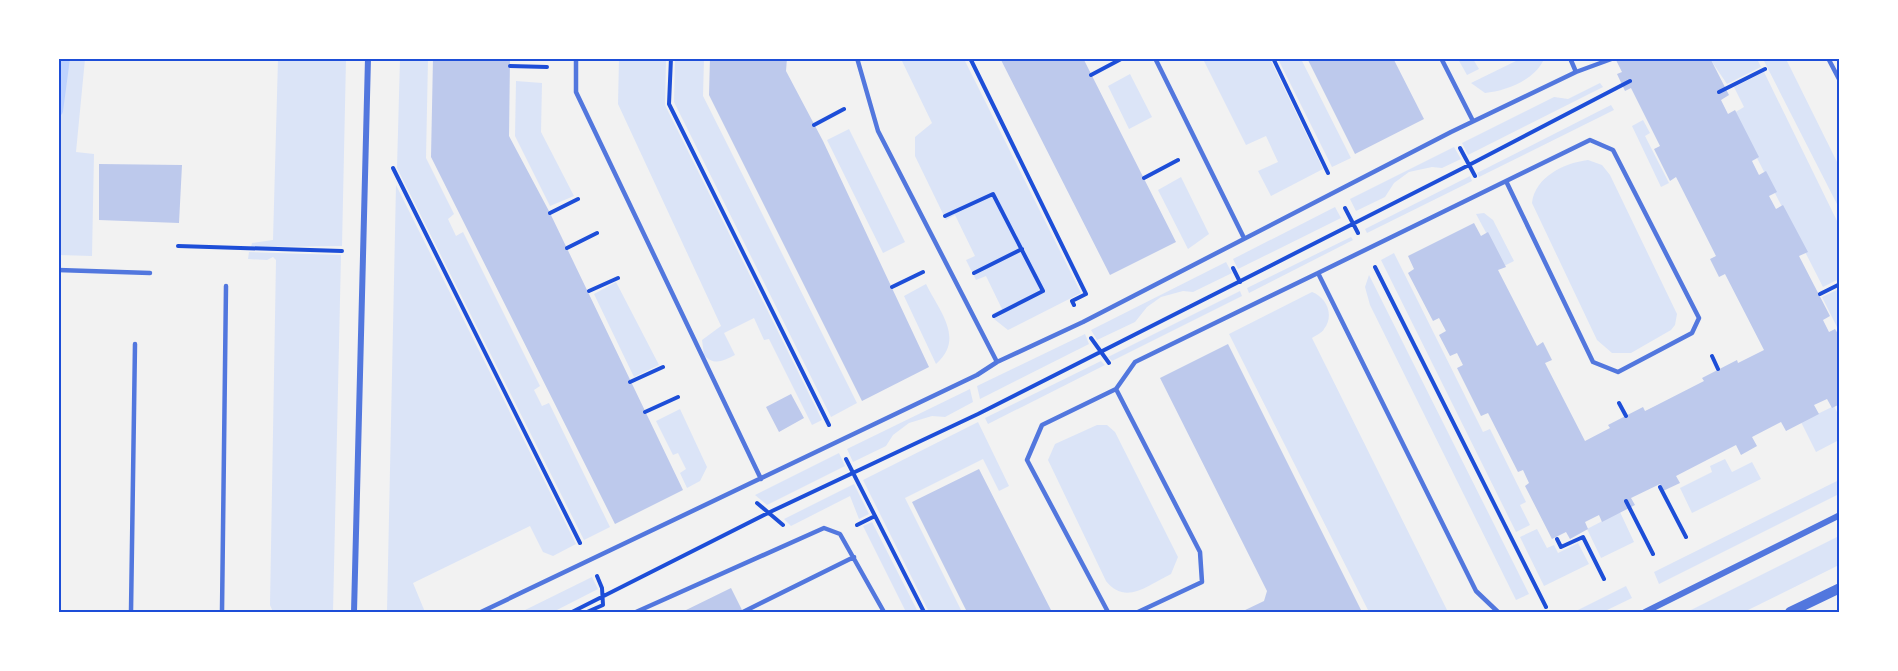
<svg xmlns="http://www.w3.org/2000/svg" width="1898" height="671" font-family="Arial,sans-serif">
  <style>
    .green { fill: #dbe4f7 }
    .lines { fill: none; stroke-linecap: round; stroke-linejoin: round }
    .stream { stroke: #bfd3fe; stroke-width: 10 }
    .building { fill: #bdc9ec }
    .path { stroke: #1d4ed8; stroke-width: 4 }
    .service { stroke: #5277de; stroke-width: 4.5 }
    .minor { stroke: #5277de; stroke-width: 6 }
    .tertiary { stroke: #5277de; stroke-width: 10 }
    .neatline { fill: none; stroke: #1d4ed8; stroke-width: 2 }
  </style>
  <rect width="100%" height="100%" fill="#f2f2f2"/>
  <path class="green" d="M59,58L85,59L76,152L94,154L92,256L59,255Z
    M278,59H346L342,246L251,247L252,243L273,240Z
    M400,59H428L426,158L454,214L448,219L456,236L463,232L540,386L534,390L542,406L549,403L610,527L584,540L397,168Z
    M619,59H666L665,105L822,420L812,425L769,339L764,340L754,318L724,333L735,355C723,361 714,366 704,355L702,340L721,326L618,104Z
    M675,59H704L703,96L857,403L831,417L674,102Z
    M901,59H964L1081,293L1008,330L994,319L992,314L1002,309L986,276L976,280L966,260L975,256L955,215L946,220L915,156V137L932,123Z
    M1203,59H1270L1323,169L1271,196L1258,171L1278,162L1266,136L1246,145Z
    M1278,59H1301L1351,158L1332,167Z
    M1458,59H1473L1479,69L1467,75Z
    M1520,59H1544C1535,80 1506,91 1485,93L1471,83Z
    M1710,59H1757L1761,67L1727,84Z
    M1763,59H1786L1839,166V208Z
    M1764,72L1839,225V279L1823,287L1734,113L1744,107L1734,87Z
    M1130,74L1152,117L1129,129L1108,86Z
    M516,81L542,83L541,132L574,196L550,206L515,136Z
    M1600,83L1603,87L1468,155L1462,143L1554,97L1568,99Z
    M1611,105L1614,110L1479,177L1477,173Z
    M1643,120L1650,133L1645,136L1669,183L1661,187L1632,126Z
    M849,129L905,242L883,253L827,140Z
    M1454,147L1461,159L1442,168L1432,167L1409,172L1394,183L1385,197L1356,211L1350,199Z
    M1588,160L1602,165L1610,175L1677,314L1675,325L1671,330L1631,353H1612L1597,340L1532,203C1535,177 1564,163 1588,160Z
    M1470,176L1472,181L1367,233L1365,229Z
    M1181,177L1209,234L1188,249L1158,190Z
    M396,185L576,544L553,556L543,552L530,526L413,583L425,612H387Z
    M1335,207L1341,218L1238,269L1233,259Z
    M1484,213L1493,220L1514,261L1504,266L1476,214Z
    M1351,237L1353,240L1249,293L1247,288Z
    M249,252L341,255L333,612H273L270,605L276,260L273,257L267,260L248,259Z
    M1394,253L1483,432L1490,429L1526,502L1520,505L1530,525L1516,532L1381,260Z
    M1226,262L1232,273L1193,292L1183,291L1161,297L1147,307L1135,322L1097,340L1091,330Z
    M1369,275L1529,594L1516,600L1370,305L1365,287Z
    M616,282L659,365L634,377L594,294Z
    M926,284C940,312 965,339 936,364L904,296Z
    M1839,289V331L1822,297Z
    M1240,291L1242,296L1112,361L1108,357Z
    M1312,292C1326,297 1335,315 1324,329C1322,333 1316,335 1312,338L1448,612H1369L1229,334Z
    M1085,334L1089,344L980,399L977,386Z
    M1101,361L1105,365L988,424L985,418Z
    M970,389L973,402L945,417L932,416L909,423L893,435L886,446L853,462L847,449Z
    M1834,406L1837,412L1839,411V440L1816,452L1801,422Z
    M680,409L707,467L700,481L687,488L680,473L686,469L678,453L673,455L656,421Z
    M978,422L1009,486L999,491L983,459L905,498L962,612H929L863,480Z
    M1097,425H1107L1115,432L1178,557L1171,574C1148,585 1126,606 1106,581L1048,460L1055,444Z
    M839,453L845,466L767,505L755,495Z
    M1725,459L1732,472L1752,462L1761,479L1692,513L1680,488L1712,472L1710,466Z
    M1839,480V494L1659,584L1654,572Z
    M854,484L869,514L859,519L850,496L791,526L784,519Z
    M1620,512L1634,542L1601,558L1587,529Z
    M872,522L918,612H906L863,526Z
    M1537,529L1547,548L1554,545L1558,553L1578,543L1589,564L1544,586L1520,537Z
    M1839,536V565L1744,612H1687Z
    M592,577L598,589L553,612H521Z
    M1626,586L1632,598L1603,612H1574Z"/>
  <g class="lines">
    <path class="stream" d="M58,111L65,58"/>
  </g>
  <path class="building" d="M433,58H510L509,136L550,213L683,490L615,524L431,157Z
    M710,58H787L786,71L823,141L929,367L862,401L709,95Z
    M1000,58H1083L1176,242L1110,275Z
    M1307,58H1393L1424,119L1355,154Z
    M1615,58H1710L1729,95L1721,100L1728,114L1735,110L1759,157L1752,161L1759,175L1766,171L1777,192L1769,196L1776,209L1783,205L1808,252L1799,256L1830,316L1823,320L1829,332L1835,329L1840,337V404L1832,408L1827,399L1814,405L1819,414L1786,431L1781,422L1752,437L1757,446L1741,455L1736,445L1676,476L1680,483L1663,491L1660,484L1631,498L1635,505L1602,522L1599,515L1585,522L1588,529L1570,539L1566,532L1552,539L1525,486L1529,483L1523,470L1518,472L1488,413L1481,416L1457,368L1463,365L1457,353L1450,356L1439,335L1446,331L1439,318L1433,321L1408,273L1414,269L1408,256L1474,223L1481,236L1488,232L1506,267L1498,270L1537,346L1543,342L1552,360L1545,363L1585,441L1610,428L1608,425L1643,407L1645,411L1657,405L1704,381L1702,378L1737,360L1738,363L1764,350L1725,274L1719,277L1710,259L1716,256L1676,177L1670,181L1654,149L1660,146L1631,88L1625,91L1617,74L1622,72Z
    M99,164L182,165L179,223L99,220Z
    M1228,344L1362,612H1241L1264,601L1267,591L1160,378Z
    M791,394L804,418L779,432L766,407Z
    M979,469L1031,571L1052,612H967L912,502Z
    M731,588L743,612H682Z"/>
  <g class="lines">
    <path class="path" d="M671,58L669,104L829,425
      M970,58L1086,294L1072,301L1074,305
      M1273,58L1328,173
      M510,66L547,67
      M1091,75L1123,58
      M1719,92L1765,69
      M814,125L844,109
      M1460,148L1475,176
      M393,168L580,543
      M1144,178L1178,160
      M1345,208L1358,233
      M550,213L578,199
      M945,216L993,194L1043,291L994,316
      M178,246L342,251
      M567,248L597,233
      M1375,267L1546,607
      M1233,268L1240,282
      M974,273L1022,249
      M892,287L923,272
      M589,291L618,278
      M1820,294L1840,284
      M1091,338L1109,363
      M1712,356L1718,369
      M630,382L663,367
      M1619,403L1626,416
      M645,412L678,397
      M846,459L924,612
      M1660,487L1686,537
      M1626,501L1653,554
      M757,503L783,525
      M857,525L875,516
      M1557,539L1561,547L1583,537L1604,579
      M572,612L770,512L978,414L1469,165L1630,81
      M587,612L603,605L602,588L597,576"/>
    <path class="service" d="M576,58V92L761,479
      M857,58L878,131L997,362
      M1155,58L1244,238
      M1441,58L1473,121
      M1570,58L1576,72
      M1828,58L1840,81
      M58,270L150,273
      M1318,273C1409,229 1499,184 1590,140L1613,150L1699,318L1692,333L1618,372L1593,362L1506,181
      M1116,389L1200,552L1202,582L1138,612
      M131,612L135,344
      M222,612L226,286
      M481,612L977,375L997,362L1083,322L1451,132L1576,72L1614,58
      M636,612L824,528L840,534L884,612
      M743,612L854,557
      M1108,612L1027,460L1042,425L1116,389L1135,362L1318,273L1476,591L1498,612"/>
    <path class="minor" d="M354,612L368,58
      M1645,612L1840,515"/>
    <path class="tertiary" d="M1790,612L1840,588"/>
  </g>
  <rect width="1898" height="671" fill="none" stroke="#ffffff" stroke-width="120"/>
  <rect x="60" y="60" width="1778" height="551" class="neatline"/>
</svg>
